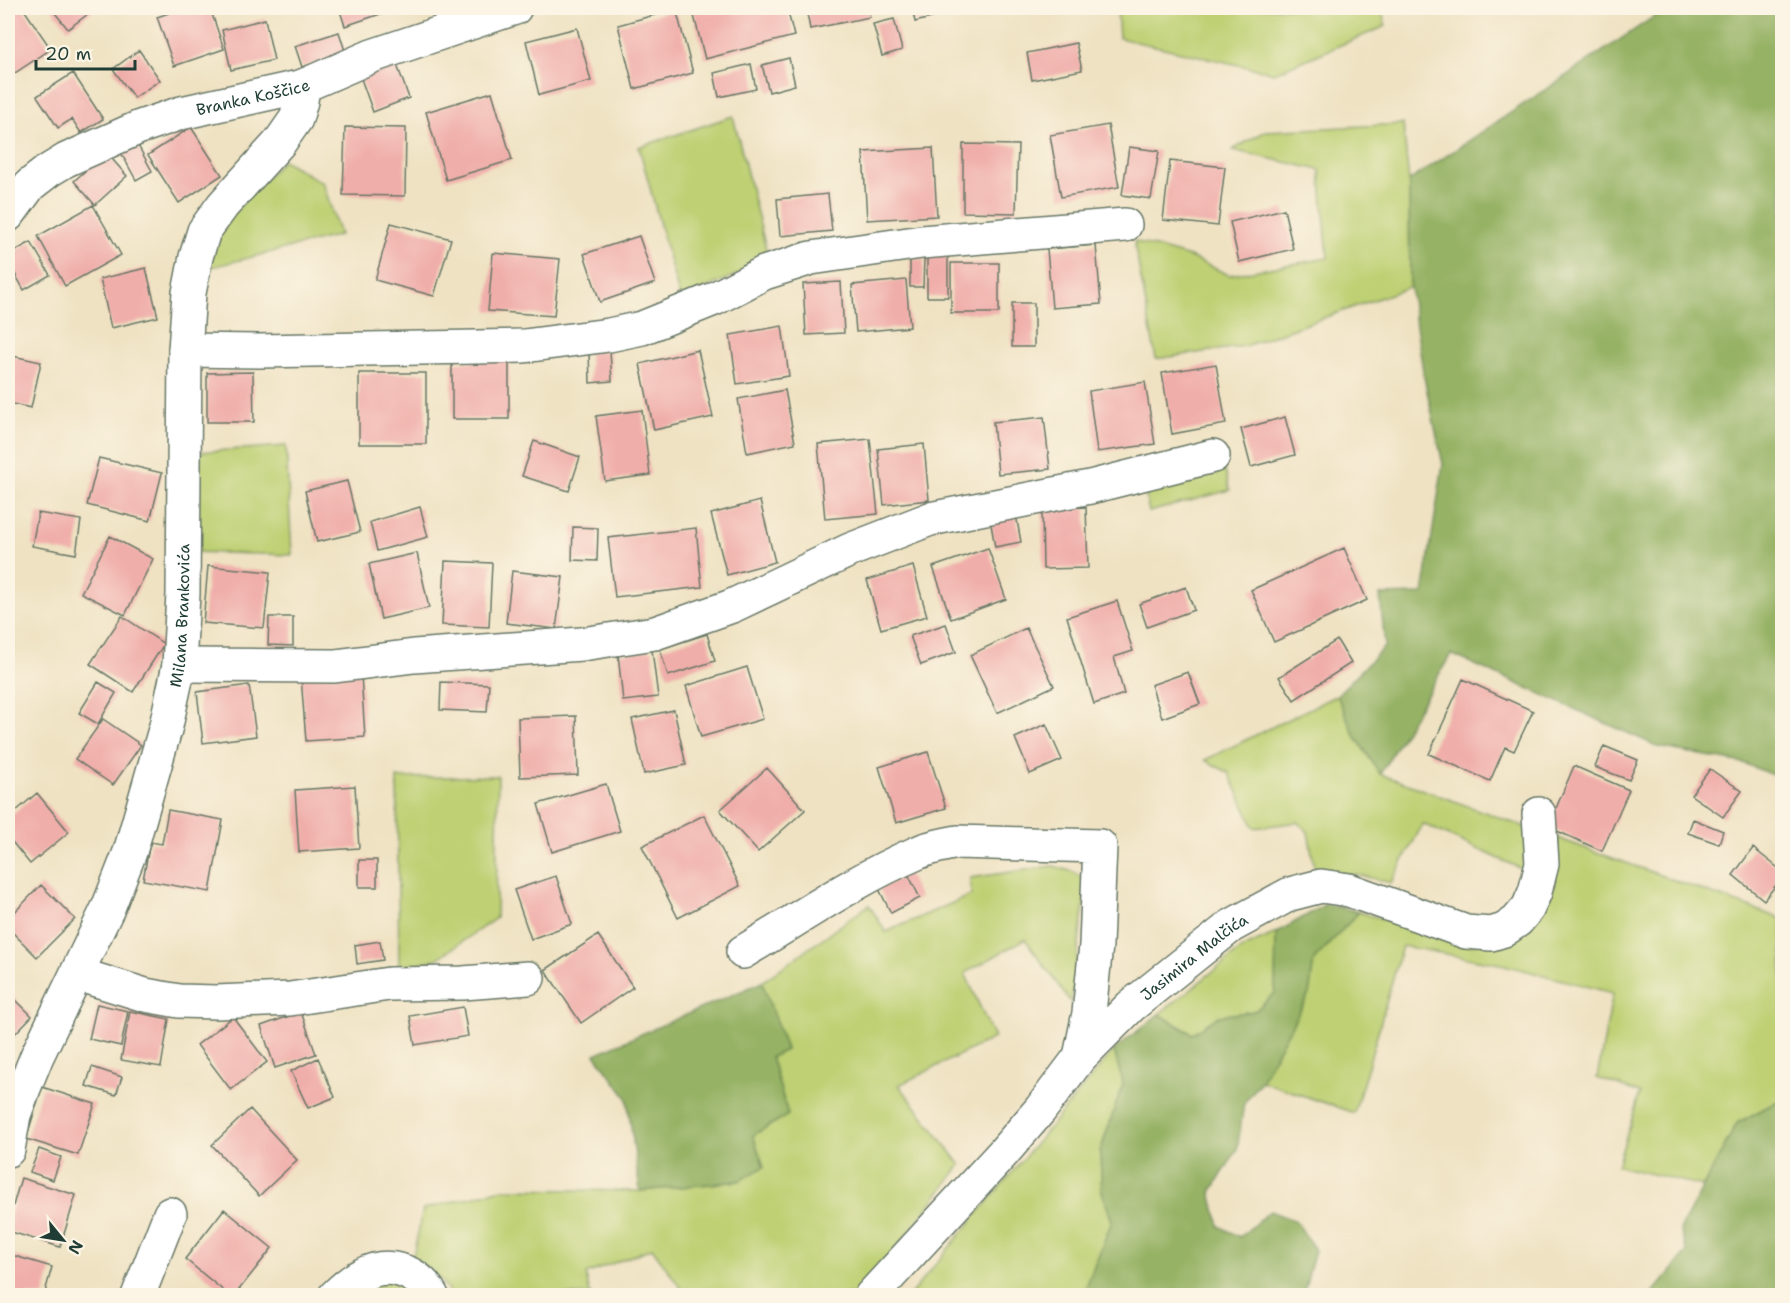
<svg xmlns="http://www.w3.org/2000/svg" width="1790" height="1303" font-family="'Shantell Sans',sans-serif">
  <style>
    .green { fill: #bed073; stroke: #6e8654; stroke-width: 1.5 }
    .forest { fill: #96b265; stroke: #5a784c; stroke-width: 1.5 }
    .building { fill: #f0aeaa }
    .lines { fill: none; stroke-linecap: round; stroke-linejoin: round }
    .minor-casing { stroke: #687766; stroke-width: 36 }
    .minor { stroke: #fff; stroke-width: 33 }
    .labels { text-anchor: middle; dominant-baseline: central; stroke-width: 4.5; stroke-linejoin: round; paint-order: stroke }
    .street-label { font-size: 16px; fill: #1f3d34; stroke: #fcf5e5 }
  </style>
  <rect width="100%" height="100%" fill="#fcf5e5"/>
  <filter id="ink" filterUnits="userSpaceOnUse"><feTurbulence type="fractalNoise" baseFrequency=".0167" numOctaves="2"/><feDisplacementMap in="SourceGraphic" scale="12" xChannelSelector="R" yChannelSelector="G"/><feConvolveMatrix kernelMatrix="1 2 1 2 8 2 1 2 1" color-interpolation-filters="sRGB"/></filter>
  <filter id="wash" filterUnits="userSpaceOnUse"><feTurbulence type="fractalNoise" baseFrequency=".008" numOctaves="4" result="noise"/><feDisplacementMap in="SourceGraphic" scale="24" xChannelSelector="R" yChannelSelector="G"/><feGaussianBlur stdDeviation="1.35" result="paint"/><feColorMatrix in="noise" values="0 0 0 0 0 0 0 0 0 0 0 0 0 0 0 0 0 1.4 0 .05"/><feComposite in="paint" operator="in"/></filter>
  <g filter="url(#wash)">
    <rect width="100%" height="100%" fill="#efe2c2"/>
    <path class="green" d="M1117,8H1381L1386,26L1274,73L1119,38Z
      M733,116L769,261L680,299L639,147Z
      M1403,124L1409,181L1410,287L1245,346L1156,359L1134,241L1190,257L1229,275L1328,258L1320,170L1232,150L1266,131Z
      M283,160L323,183L340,235L208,268L213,246L230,217Z
      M286,446L292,555L192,552L198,452Z
      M1223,463L1230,490L1149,512L1143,481Z
      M1337,695L1354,734L1380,774L1528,828L1526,871L1423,824L1391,883L1363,876L1315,870L1308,832L1298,822L1254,828L1229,773L1205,760Z
      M498,776L496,918L437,959L399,969L397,778Z
      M1557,838L1782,919V1099L1737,1123L1703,1186L1617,1166L1640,1093L1597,1078L1613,993L1500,964L1402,946L1374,1046L1354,1113L1261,1081L1309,994L1314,960L1359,912L1473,945L1542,913L1554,886Z
      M1053,866L1074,872L1087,882L1071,1003L1025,939L965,973L994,1038L899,1085L961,1165L879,1270L857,1295H679L683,1291L652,1248L586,1274L589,1291L592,1295H451C441,1278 428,1268 413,1256L423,1209L503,1189L640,1191L739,1181L753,1135L788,1115L771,1057L786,1049L762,982L869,905L886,932L971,895L970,878Z
      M1276,933L1275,993L1255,1011L1219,1016L1192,1034L1159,1014L1243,948Z
      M1114,1050L1123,1084L1100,1152L1102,1191L1112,1221L1083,1295L909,1296Z
      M388,1279L419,1296H352Z"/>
    <path class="forest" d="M1667,8H1782V779L1743,763L1659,747L1451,654L1380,774L1354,734L1337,695L1385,646L1380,595L1423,594L1443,464L1424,377L1410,287L1409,181Z
      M1326,904L1359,912L1314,960L1309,994L1261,1081L1244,1103L1237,1150L1211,1192L1219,1226L1240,1237L1270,1211L1296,1221L1315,1250L1303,1295H1083L1112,1221L1102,1191L1100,1152L1123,1084L1114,1050L1159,1014L1192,1034L1219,1016L1255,1011L1275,993L1276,933Z
      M762,982L786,1050L771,1057L788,1115L753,1135L764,1167L739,1181L640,1191L627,1098L595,1054Z
      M1782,1099V1295H1651L1687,1252L1680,1230L1737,1123Z"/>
    <g id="blocks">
      <path class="building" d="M9,8H23L51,49L15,73L8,62V9Z
        M51,8H96L68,29Z
        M184,8H210L224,49L174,66L157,17Z
        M339,8H387L389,11L345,26Z
        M403,8H419L405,13Z
        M692,8H787L794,36L705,59Z
        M806,8H868L870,17L810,29Z
        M912,8H971L915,22Z
        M676,9L693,73L634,89L618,25Z
        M265,19L274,60L231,70L222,30Z
        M894,19L902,50L882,56L873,24Z
        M577,28L591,81L539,95L526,41Z
        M339,32L346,54L302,67L295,46Z
        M1076,43L1082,70L1032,80L1027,53Z
        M139,50L160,80L134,98L113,69Z
        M789,58L795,85L769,92L762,65Z
        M396,62L409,98L373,112L360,76Z
        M751,64L756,89L719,97L714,73Z
        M73,73L103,119L81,133L72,119L58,128L37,96Z
        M492,92L512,160L446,180L426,112Z
        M1108,125L1119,187L1061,197L1050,135Z
        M191,127L222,175L179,203L148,155Z
        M345,127L406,128L405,196L343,195Z
        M135,140L152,171L136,180L119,149Z
        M963,144L1018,145L1016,213L963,212Z
        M1129,147L1159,151L1151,199L1122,195Z
        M933,148L937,216L867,220L863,152Z
        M106,152L127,176L95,205L74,181Z
        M1170,161L1225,167L1218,226L1163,220Z
        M828,194L832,231L780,236L777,199Z
        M93,205L121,255L65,286L38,236Z
        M1284,209L1293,249L1239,262L1230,222Z
        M391,223L451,239L434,296L375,280Z
        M639,236L655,283L600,302L584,254Z
        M31,242L50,275L24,290L8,261V255Z
        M1096,245L1101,304L1052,308L1047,249Z
        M493,253L560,259L554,316L488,311Z
        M948,254V297H927V255Z
        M910,259H924L923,287H910Z
        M951,263H999V313H951Z
        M146,268L158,317L111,328L100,279Z
        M906,280L910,327L856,332L852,285Z
        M841,282L844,333L806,335L803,284Z
        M1012,303H1034V347H1012Z
        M782,326L789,376L737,384L730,335Z
        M698,350L713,417L654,430L640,364Z
        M610,351L612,381L590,383L589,352Z
        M8,355L41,362L31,408L8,403Z
        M509,361V419H452V362Z
        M1216,364L1226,424L1172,434L1162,373Z
        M253,372L254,422H207V373Z
        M359,373H426V444H359Z
        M1145,382L1155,444L1097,452L1089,391Z
        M785,390L795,443L747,453L738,399Z
        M642,410L650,475L605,481L596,416Z
        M1044,417L1050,469L998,474L993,422Z
        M1285,417L1295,455L1251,467L1241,429Z
        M870,439L878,514L825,519L818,444Z
        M534,441L580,457L569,491L522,476Z
        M924,444L929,500L884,505L878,449Z
        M99,458L162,473L150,521L87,505Z
        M347,481L360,532L317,542L305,491Z
        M760,501L775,562L727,575L711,514Z
        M420,507L428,537L377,551L370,522Z
        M1086,507L1088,568L1043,569L1042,509Z
        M1015,509L1021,542L995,547L989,513Z
        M38,513L81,520L76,554L32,546Z
        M573,527L598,528L597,561L572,560Z
        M696,528L702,587L615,597L608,538Z
        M110,536L153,559L125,615L81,593Z
        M988,548L1006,599L951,619L933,567Z
        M1344,548L1367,600L1274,642L1251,590Z
        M417,553L429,608L381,619L369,564Z
        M445,561L492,563L489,627L442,625Z
        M208,566L270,572L264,628L203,623Z
        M913,566L927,616L881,629L867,580Z
        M512,571L563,577L556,629L506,623Z
        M1186,587L1194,610L1147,627L1139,604Z
        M1117,601L1133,651L1114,657L1124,694L1094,704L1067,617Z
        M122,616L164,644L133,692L90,664Z
        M269,617H293V646L268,645Z
        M946,624L956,652L921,665L910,636Z
        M1026,628L1054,686L997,713L970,655Z
        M707,634L715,661L668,676L660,649Z
        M1337,640L1351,663L1294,700L1279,677Z
        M652,650L658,697L623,701L618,654Z
        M747,667L763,719L701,737L686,686Z
        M1188,672L1200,704L1162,718L1151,685Z
        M361,674L365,737L306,741L301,677Z
        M1463,679L1533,711L1514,751L1505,747L1490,781L1429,754Z
        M98,682L116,693L98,724L79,713Z
        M441,682L489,684L487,712L440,710Z
        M249,685L256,736L203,743L197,692Z
        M674,710L686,765L644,774L632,719Z
        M576,716L578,775L520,777L518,718Z
        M103,719L141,745L113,785L75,759Z
        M1046,724L1062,760L1030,774L1015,738Z
        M1604,746L1638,760L1629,780L1595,767Z
        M928,752L946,808L896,823L879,767Z
        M1574,766L1629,790L1602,851L1548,827Z
        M767,768L805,810L758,852L720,810Z
        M1710,769L1742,791L1723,817L1691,795Z
        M606,784L620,831L552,852L538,804Z
        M355,786L359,848L299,852L295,790Z
        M37,793L69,832L30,864L8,837V818Z
        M168,810L223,820L210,892L143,880L150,842L162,844Z
        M704,815L740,886L678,918L642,846Z
        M1693,819L1723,831L1719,844L1688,833Z
        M1753,848L1782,871V878L1764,900L1733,875Z
        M359,860H377V887H359Z
        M908,874L920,898L891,913L879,889Z
        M556,876L572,924L531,939L514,890Z
        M41,885L75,919L37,957L8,928V919Z
        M598,935L633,987L581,1023L545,970Z
        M380,941L383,960L357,964L355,945Z
        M8,992L32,1016L8,1041Z
        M97,1004L128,1011L121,1046L89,1039Z
        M463,1007L468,1036L415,1045L410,1016Z
        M130,1011L169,1019L161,1067L121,1060Z
        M301,1012L316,1054L275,1068L261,1026Z
        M233,1017L267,1062L231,1090L197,1045Z
        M318,1058L335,1097L308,1108L291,1071Z
        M92,1067L122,1077L116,1095L86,1086Z
        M42,1087L95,1104L78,1155L26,1139Z
        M250,1109L297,1160L259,1196L212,1145Z
        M39,1149L61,1157L53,1180L30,1172Z
        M21,1178L76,1195L60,1247L8,1231V1223Z
        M224,1209L272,1248L234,1296H230L185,1259Z
        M8,1254L52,1267L44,1296H8Z"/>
    </g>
  </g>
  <g filter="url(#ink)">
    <use href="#blocks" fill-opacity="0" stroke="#687766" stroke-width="1.5"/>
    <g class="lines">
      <g class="minor-casing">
        <g id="minor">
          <path id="s1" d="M8,215L30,185L48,171L66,160L140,127L181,113L303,86L372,56L515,8"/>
          <path d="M185,350L258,351L524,346L609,335L642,328L714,299L764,273L811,258L922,242L1125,225"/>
          <path d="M179,665L335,666L414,656L582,644L655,633L732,606L850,550L930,519L1090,487L1213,456"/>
          <path d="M743,952C800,918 856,879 917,853C929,847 944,845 957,842L1100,846L1096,945L1089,1013L1080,1057"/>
          <path d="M77,974L145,995L179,1001L216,1002L290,999L389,984L463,983L528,978"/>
          <path id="s2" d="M8,1150L14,1115L24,1088L37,1056L108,908L130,852L166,726L179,665L183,594L185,350L189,293L196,257L204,231L223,205L280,142L296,119L301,101L303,86"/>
          <path d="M138,1296L170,1214"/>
          <path d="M335,1296C343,1288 352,1280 362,1275C387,1261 418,1270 432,1296"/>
          <path id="s3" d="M871,1296L1003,1153L1040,1110L1080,1057L1131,1006L1231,926L1290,894L1321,886L1349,890L1466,932L1491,934L1504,930L1517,921L1528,908L1535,892L1542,864L1539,814"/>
        </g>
      </g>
      <use href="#minor" class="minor"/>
    </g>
  </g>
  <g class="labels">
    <g class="street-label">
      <text stroke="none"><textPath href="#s1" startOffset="279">Branka Koščice</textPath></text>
      <text stroke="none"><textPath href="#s2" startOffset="566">Milana Brankovića</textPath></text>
      <text stroke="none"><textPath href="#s3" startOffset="470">Jasimira Malčića</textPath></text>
    </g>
  </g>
  <rect width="1790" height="1303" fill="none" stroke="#fcf5e5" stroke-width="30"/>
  <g transform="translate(63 1240) rotate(120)" stroke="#fcf5e5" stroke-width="4.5" paint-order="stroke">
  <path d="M0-4.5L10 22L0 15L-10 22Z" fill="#1f3d34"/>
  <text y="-9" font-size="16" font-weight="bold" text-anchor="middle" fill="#1f3d34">N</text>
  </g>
  <path d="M36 60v9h99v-9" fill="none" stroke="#1f3d34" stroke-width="3"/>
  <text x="45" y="60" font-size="18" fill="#1f3d34" stroke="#fcf5e5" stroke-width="4.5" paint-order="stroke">20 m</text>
</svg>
